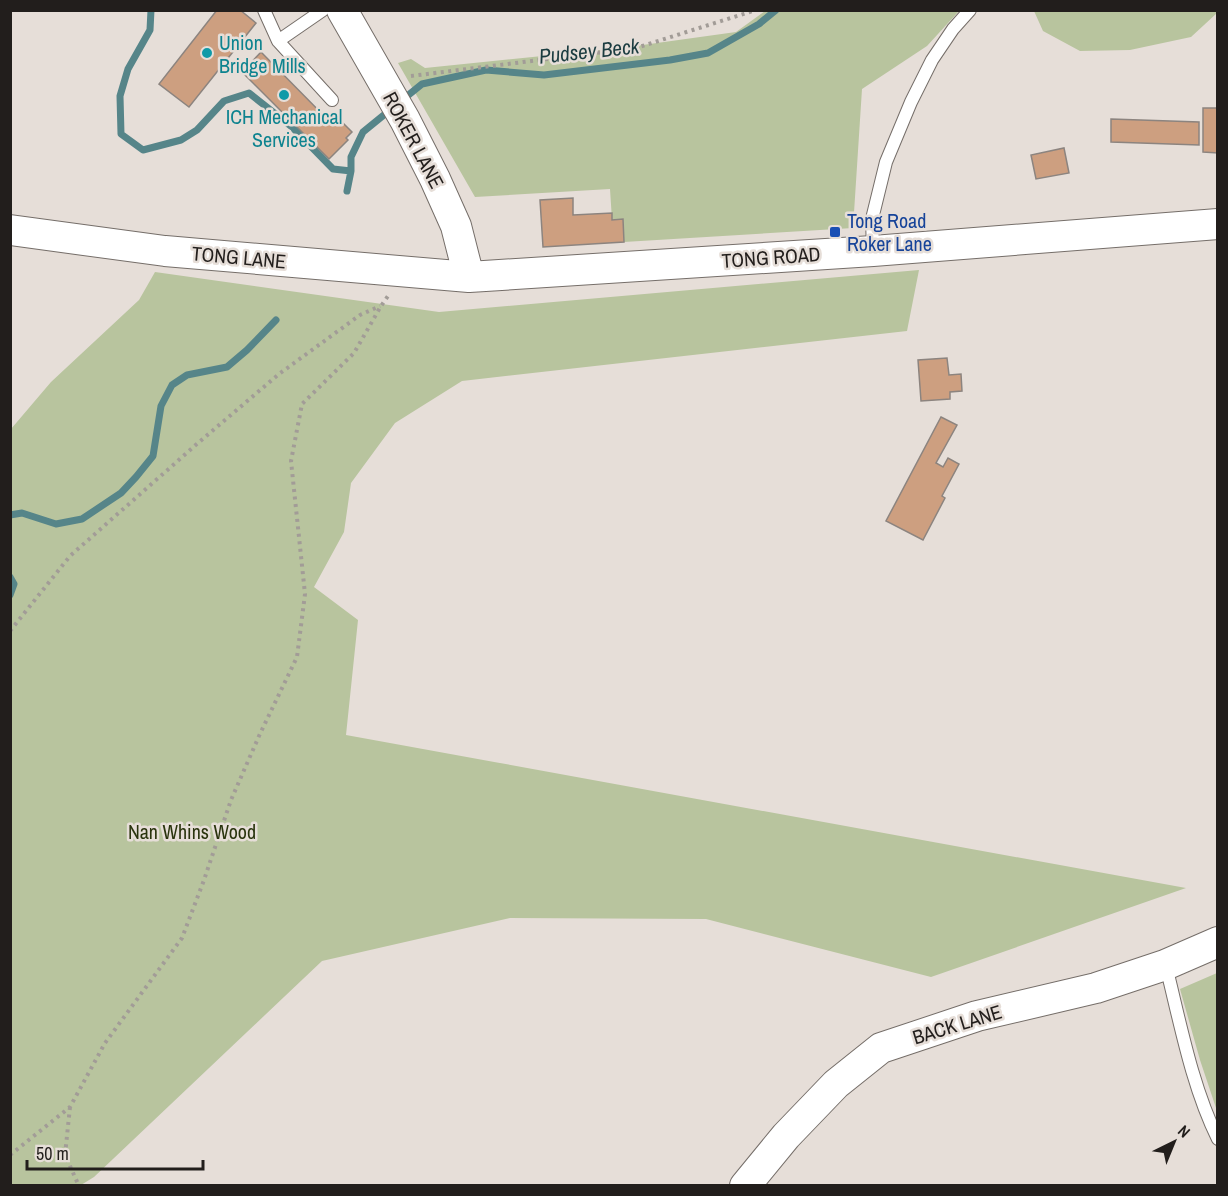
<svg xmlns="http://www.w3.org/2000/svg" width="1228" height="1196" font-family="'Archivo Narrow',sans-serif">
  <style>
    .green { fill: #b8c49e }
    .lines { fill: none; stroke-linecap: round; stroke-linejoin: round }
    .stream { stroke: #568589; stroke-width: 7 }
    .building { fill: #cd9f80; stroke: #8c847f; stroke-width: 1.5 }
    .service-casing { stroke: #756e69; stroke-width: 14 }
    .tertiary-casing { stroke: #756e69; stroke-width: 32 }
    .path { stroke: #a29c97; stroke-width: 4; stroke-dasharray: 3 4.5; stroke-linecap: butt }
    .service { stroke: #fff; stroke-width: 12 }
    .tertiary { stroke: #fff; stroke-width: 30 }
    .culture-dot { fill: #0f9aa8; stroke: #e6ded8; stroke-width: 2 }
    .transit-dot { fill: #1a4fb4; stroke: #e6ded8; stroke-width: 2 }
    .labels { text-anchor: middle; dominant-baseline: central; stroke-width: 5; stroke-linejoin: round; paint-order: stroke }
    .culture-label { font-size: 20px; fill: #0d838f; stroke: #e6ded8; text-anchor: start }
    .street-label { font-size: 20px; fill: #221e1c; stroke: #e6ded8 }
    .transit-label { font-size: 20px; fill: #164399; stroke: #e6ded8; text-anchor: start }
    .park-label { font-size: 20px; fill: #2a340e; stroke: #e6ded8 }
    .water-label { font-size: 21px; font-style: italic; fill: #1b3c40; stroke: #e6ded8 }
  </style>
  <rect width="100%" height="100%" fill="#e6ded8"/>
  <path class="green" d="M1217,10V13L1191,37L1130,50L1080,51L1043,31L1034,11Z
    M765,11H959L927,46L862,89L853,228L624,242L623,219L612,220L610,189L475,197L398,63L411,59L425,68L621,48L736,32Z
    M919,270L907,331L462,381L395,423L351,483L344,532L314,587L358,620L346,735L1186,888L931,977L706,919L510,918L322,961L94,1177L81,1185H11V429L51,382L139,300L155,272L439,312Z
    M1217,973V1111L1200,1060L1180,989Z"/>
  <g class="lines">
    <path class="stream" d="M151,10L150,30L128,69L120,96L121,134L143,150L181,140L197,130L224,101L249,93L292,127L333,169L351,171V157L363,132L390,110
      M401,101L422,84L486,70L544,75L670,60L708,53L759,24L776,10
      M347,191L351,171
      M10,515L22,513L56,524L82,519L121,493L136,477L153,456L161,406L172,385L187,375L227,367L247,350L276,320
      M10,577L14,584L10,595"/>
  </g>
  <path class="building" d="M217,10H240L256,23L189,107L159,84Z
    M261,52L333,125L339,119L352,132L346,138L348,140L329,159L242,72Z
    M1203,108H1218V153L1203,152Z
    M1111,119L1199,122V145L1111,142Z
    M1064,148L1069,173L1036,179L1031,155Z
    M573,198V215L612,213V220L623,219L624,242L543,247L540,200Z
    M947,358L949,375L961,374L962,391L950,392V399L921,401L918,360Z
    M941,417L957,425L936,463L943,467L948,458L959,464L942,496L945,498L923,540L886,521Z"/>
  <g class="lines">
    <g class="service-casing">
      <path id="service" d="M264,10L278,41
        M323,10L278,41L332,100
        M873,251L872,219L886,162L911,102L932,60L953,29L970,10
        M1166,966C1180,1022 1192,1087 1218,1139"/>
    </g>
    <g class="tertiary-casing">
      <path id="tertiary" d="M342,10L405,120L435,179L456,226L469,277
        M10,230L165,251L469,277L873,251L1218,224
        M745,1186L786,1136L836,1084L881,1048L977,1016L1096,988L1165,965L1218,942"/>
    </g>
    <path class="path" d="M411,76L636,48L756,10
      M10,631L70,556L198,443L279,374L360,315L380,306
      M70,1107L65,1155L79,1186
      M10,1155L70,1107L105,1043L182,938L204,880L231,800L259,736L297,657L305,594L291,461L302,404L354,353L381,306L388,296"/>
    <use href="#service" class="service"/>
    <use href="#tertiary" class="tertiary"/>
  </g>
  <g class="culture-dot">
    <circle cx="207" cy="53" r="6"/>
    <circle cx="284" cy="95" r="6"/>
  </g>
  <rect class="transit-dot" x="829" y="226" width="12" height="12" rx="3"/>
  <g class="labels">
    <g class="culture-label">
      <text x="219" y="42">Union<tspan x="219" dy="23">Bridge Mills</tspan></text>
      <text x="284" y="116" text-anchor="middle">ICH Mechanical<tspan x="284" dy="23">Services</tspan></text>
    </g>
    <g class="street-label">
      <text transform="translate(414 140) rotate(62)">ROKER LANE</text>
      <text transform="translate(239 257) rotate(5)">TONG LANE</text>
      <text transform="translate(771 257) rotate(-4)">TONG ROAD</text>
      <text transform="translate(957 1024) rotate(-17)">BACK LANE</text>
    </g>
    <g class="transit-label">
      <text x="847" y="220">Tong Road<tspan x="847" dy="23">Roker Lane</tspan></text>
    </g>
    <g class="park-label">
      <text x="192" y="831">Nan Whins Wood</text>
    </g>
    <g class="water-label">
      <text transform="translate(589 51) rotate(-6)">Pudsey Beck</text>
    </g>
  </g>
  <rect width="1228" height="1196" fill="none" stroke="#221e1c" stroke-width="24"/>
  <g transform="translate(1174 1142) rotate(43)" stroke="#e6ded8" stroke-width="4.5" paint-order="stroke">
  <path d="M0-4.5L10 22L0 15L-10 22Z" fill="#221e1c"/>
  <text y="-9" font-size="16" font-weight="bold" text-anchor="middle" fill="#221e1c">N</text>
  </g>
  <path d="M27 1160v9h176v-9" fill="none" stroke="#221e1c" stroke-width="3"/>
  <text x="36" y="1160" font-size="18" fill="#221e1c" stroke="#e6ded8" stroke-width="4.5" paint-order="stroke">50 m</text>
</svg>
